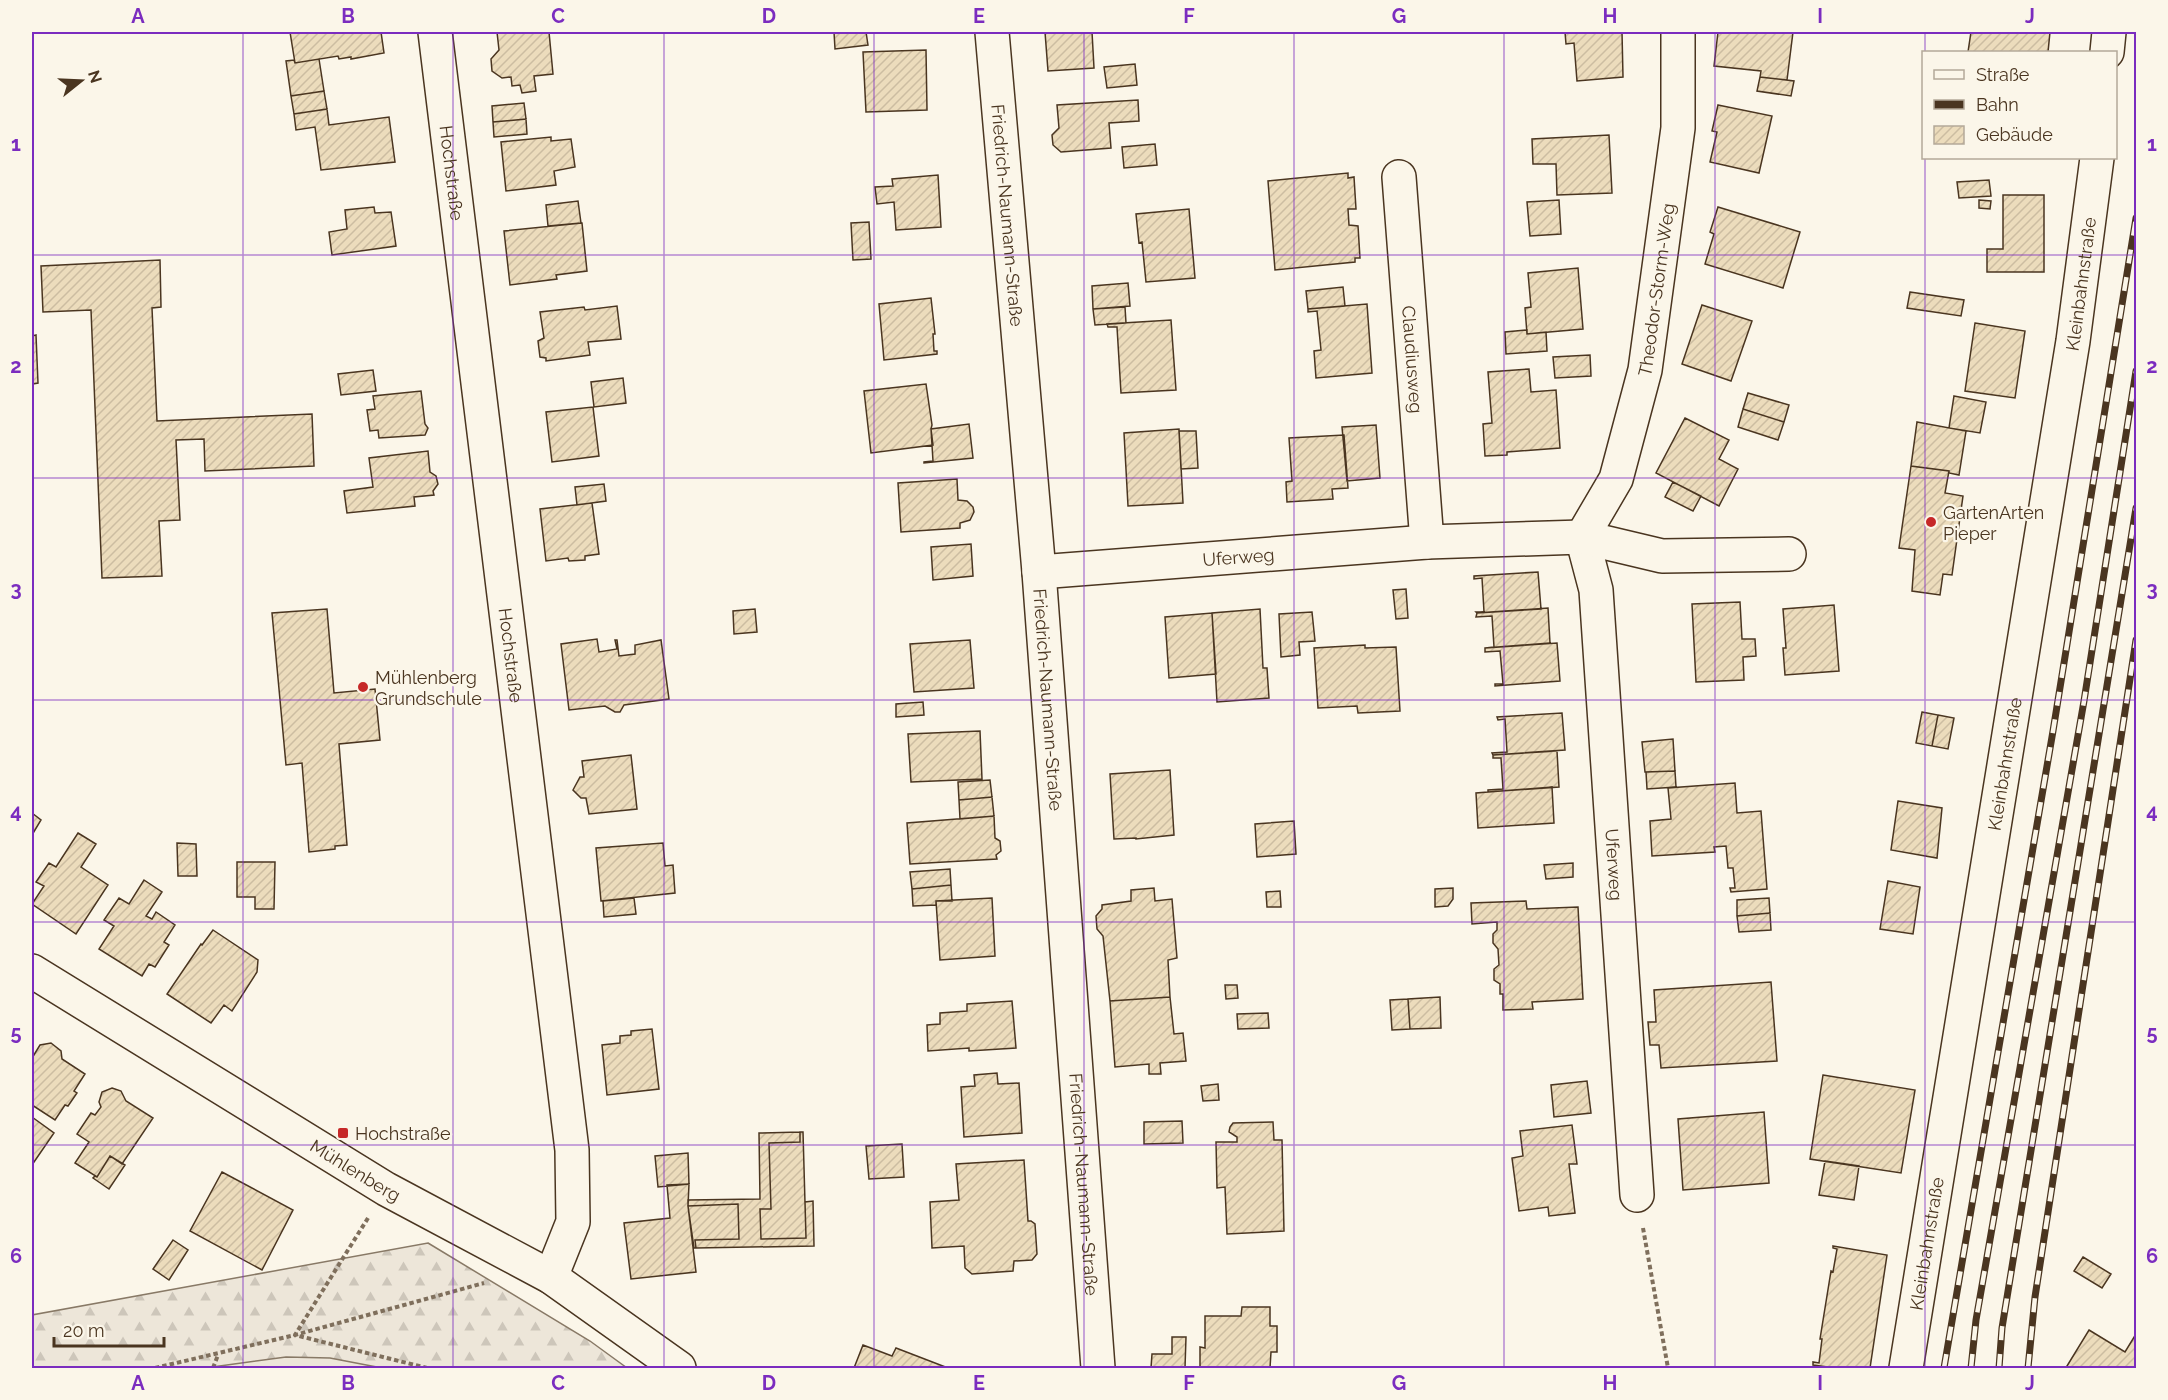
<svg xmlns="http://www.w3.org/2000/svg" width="2168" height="1400" font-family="Raleway,sans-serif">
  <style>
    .forest { fill: url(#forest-firs); stroke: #887966; stroke-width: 1.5 }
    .park { fill: #ede6d9; stroke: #887966; stroke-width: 1.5 }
    .building { fill: url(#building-hatch); stroke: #4a3520; stroke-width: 1.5 }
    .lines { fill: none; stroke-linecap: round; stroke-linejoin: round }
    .minor-casing { stroke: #4a3520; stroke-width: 36 }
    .path { stroke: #7f6f5c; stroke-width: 4; stroke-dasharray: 4.5 3; stroke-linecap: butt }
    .minor { stroke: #fbf6e9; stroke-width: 33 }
    .rail-casing { stroke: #4a3520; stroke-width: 7 }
    .rail { stroke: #fbf6e9; stroke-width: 4.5; stroke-dasharray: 14; stroke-linecap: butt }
    .grid { fill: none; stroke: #7b2cbf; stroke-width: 1.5; stroke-opacity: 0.55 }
    .poi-dot { fill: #c62828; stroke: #fbf6e9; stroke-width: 2 }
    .labels { text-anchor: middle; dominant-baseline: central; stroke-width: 4.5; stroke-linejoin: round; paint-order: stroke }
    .street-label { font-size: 18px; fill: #4a3520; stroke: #fbf6e9 }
    .poi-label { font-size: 18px; fill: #4a3520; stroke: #fbf6e9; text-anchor: start }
    .neatline { fill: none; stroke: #7b2cbf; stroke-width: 2 }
    .grid-label { font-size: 20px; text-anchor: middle; font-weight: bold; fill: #7b2cbf }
  </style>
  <defs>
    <pattern id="forest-firs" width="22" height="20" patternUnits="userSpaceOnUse" patternTransform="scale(1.5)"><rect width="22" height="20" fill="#ede6d9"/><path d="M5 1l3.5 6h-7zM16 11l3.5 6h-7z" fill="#cdc6ba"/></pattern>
    <pattern id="building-hatch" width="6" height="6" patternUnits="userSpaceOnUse" patternTransform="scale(1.5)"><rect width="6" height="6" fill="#ecdcbc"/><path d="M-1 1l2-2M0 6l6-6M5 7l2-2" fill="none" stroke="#ccbda1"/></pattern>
  </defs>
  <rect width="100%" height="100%" fill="#fbf6e9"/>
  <path class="forest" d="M428,1243L590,1341L627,1368H32V1315Z"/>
  <path class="park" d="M286,1357L330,1358L382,1368H205Z"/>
  <path class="building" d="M290,32H381L384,53L351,59V57L339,59L338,56L295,63Z
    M497,32H549L553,74L534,76L536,91L522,93L520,85L512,86L511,77L502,78L492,71L491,59L499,50Z
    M834,32H866L868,45L835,49Z
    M1045,32H1092L1094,68L1048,71Z
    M1565,32H1622L1623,77L1577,81L1574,43L1566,44Z
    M1718,32H1793L1787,80L1760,77L1761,71L1714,66Z
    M1971,32H2050L2048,52H1968Z
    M926,50L927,110L866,112L863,52Z
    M319,59L324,91L291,96L286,61L294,60L295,63Z
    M1135,64L1137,85L1107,88L1104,67Z
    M1760,77L1794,81L1791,96L1757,91Z
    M324,91L327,109L294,114L291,96Z
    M1138,100L1139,121L1109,123L1111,148L1061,152L1053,145L1052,135L1059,128L1057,105Z
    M524,103L526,119L493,122L492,106Z
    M1718,105L1772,116L1759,173L1710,162L1717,132L1712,131Z
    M327,109L329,125L389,117L395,162L321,170L315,127L296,130L294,114Z
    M526,119L527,134L494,137L493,122Z
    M1609,135L1612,193L1557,195L1556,164H1533L1532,139Z
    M551,137V141L571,139L575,167L554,171L556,185L506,191L501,142Z
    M1155,144L1157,165L1124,168L1122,147Z
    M1348,173V178L1354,177L1356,209H1348L1349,225L1358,226L1360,258H1355V262L1275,270L1268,181Z
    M938,175L941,227L896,230L894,202L877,204L875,187L893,186L892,179Z
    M1989,180L1991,196L1959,198L1957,182Z
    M2003,195H2044V272H1987V249H2003Z
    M1559,200L1561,234L1530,236L1527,202Z
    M1979,200L1991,201L1990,209L1979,208Z
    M578,201L581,223L548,226L546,205Z
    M374,207L375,213L391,212L396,246L332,255L329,232L347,229L345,210Z
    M1718,207L1800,232L1783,288L1705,264L1714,234L1710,232Z
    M1189,209L1195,278L1146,282L1142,242L1139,243L1136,214Z
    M869,222L871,259L853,260L851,223Z
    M582,223L587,271L556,275L557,279L510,285L504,231Z
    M160,260L161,307L152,308L157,421L312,414L314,466L205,471L204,439L176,440L180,520L159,521L162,576L102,578L91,310L43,312L41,266Z
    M1578,268L1583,329L1527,334L1525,308L1531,307L1528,273Z
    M1128,283L1130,306L1093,309L1092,286Z
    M1343,287L1345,306L1308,309L1306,291Z
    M1910,292L1964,300L1961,316L1907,308Z
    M931,298L935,334H933L934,351H937V354L884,360L879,304Z
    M1367,304L1372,373L1316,378L1314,351L1321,350L1317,311L1308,312V309Z
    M1702,305L1752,321L1731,381L1682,364Z
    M617,306L621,339L588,342L590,355L546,361V358L540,357L538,341L544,338L540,312L584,307L585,310Z
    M1125,307L1126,323L1095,325L1093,309Z
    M1171,320L1176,390L1121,393L1117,327H1108L1107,324Z
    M1975,323L2025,331L2015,398L1965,391Z
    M1527,330V334L1546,332L1547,351L1506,354L1505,332Z
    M36,335L38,383L32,384V336Z
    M1590,355L1591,376L1555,378L1553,357Z
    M1529,369L1531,392L1556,390L1560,448L1507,452V455L1485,456L1483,424L1492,423L1488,372Z
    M373,370L376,391L341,395L338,374Z
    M623,378L626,403L594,407L591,382Z
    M926,384L932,425L931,429L933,445L871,453L864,391Z
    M421,391L425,424L428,428L425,435L379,438L378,430L370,431L367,410L375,409L373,396Z
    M1748,393L1789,405L1784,422L1743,409Z
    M1954,396L1986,402L1980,433L1949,428Z
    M593,407L599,456L552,462L546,412Z
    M1743,409L1784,422L1778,440L1738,427Z
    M1685,418L1729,440L1719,459L1738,469L1719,506L1656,473Z
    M1917,422L1966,431L1959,475L1949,473V471L1911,466Z
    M969,424L973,458L924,463V462L933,461L931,429Z
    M1376,425L1380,478L1347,481L1342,427Z
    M1179,429L1183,503L1128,506L1124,433Z
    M1179,431H1196L1198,468L1181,469Z
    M1344,435L1348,488L1332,489L1333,499L1287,502L1286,482L1292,481L1289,438Z
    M428,451L430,472L436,476L438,484L433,491L434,495L414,497L415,506L347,513L344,491L373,487L369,458Z
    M1911,466L1949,471L1945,493L1963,496L1952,575L1943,574L1940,595L1912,591L1915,550L1899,548Z
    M957,479L958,500L967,501L973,507L974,512L970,520L960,523V528L901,532L898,483Z
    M1673,482L1701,496L1693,511L1665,497Z
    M604,484L606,501L577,505L575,487Z
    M592,503L599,554L585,556V560L569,561L568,558L546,561L540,509Z
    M971,544L973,576L933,580L931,547Z
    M1538,572L1541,609L1477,613L1476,612H1484L1482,578L1474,579V576Z
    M1406,589L1408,618L1396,619L1393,590Z
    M1740,602L1742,639H1755L1756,656L1743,657L1744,680L1696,682L1692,604Z
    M1834,605L1839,671L1785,675L1783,648H1786L1783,609Z
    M1548,608L1550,643L1485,648L1494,647L1492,616L1476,617L1477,613Z
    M327,609L334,693L375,689L380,740L339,744L347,845L335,846V849L309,852L302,763L286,765L272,613Z
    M755,609L757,632L734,634L733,611Z
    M1260,609L1263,668H1267L1269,698L1217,702L1212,613Z
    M1312,612L1315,641L1299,642L1300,655L1281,657L1279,614Z
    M1212,613L1216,674L1169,678L1165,617Z
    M597,639L599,652L617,649L615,640H617L619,656L635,654V645L661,640L669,699L624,705L620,712H615L605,706L569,710L561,644Z
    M970,640L974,688L914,692L910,644Z
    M1557,643L1560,681L1495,686V684H1503L1500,651L1485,652V648Z
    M1365,645V648L1396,647L1400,711L1358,713L1357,706L1318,708L1314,648Z
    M923,702L924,715L896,717V704Z
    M1922,712L1938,715L1932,746L1916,743Z
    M1562,713L1565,750L1493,755L1492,753L1507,752L1505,719L1498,720L1497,717Z
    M1938,715L1954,718L1948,749L1932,746Z
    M980,731L982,779L911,782L908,734Z
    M1673,739L1675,771L1645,772L1642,742Z
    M1557,751L1559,787L1488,792V790L1503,789L1501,758H1493V755Z
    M631,755L637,809L589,814L586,798H581L573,790L580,777H584L582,761Z
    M1170,770L1174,835L1136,839V838L1114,839L1110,774Z
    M1675,771L1676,787L1647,789L1646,772Z
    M990,780L992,797L959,800L958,782Z
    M1735,783L1737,813L1761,811L1767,889L1731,892L1730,888H1735L1733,868H1728L1726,846L1714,847L1715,852L1652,856L1650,821L1671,819L1668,788Z
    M1552,787L1554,823L1478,828L1476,793Z
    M992,797L994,816L960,819L959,800Z
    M1898,801L1942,808L1937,858L1891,850Z
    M32,813L41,820L32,835Z
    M994,816L995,838L1000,841L1001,851L996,855L997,859L910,864L907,823Z
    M1294,821L1296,854L1257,857L1255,824Z
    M78,833L96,844L81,867L108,885L76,934L32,904L44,886L36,882L49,863L56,867Z
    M177,843L196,844L197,876H178Z
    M663,843L665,866L673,865L675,893L601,901L596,848Z
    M237,862H275L274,909H255V897H237Z
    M1573,863V877L1546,879L1544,865Z
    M950,869L951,885L912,889L910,872Z
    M144,880L162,892L146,916L152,919L156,912L175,925L164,942L169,945L155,967L149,964L142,976L99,949L114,926L104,920L119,898L129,904Z
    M1888,881L1920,887L1913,934L1880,929Z
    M951,885L952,901H936V905L913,906L912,889Z
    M1154,888L1155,901L1172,899L1177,958L1168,960L1170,997L1110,1001L1103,936L1097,929L1096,916L1102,909V905L1131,901V890Z
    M1453,888V899L1448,906L1435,907V889Z
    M1280,891L1281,907H1267L1266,892Z
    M634,898L636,914L604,917L603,901Z
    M992,898L995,956L940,960L936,901Z
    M1769,898L1770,913L1737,916V900Z
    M1526,901L1527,909L1578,907L1583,999L1532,1002L1533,1009L1503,1010V994H1500V984L1494,980V969L1499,965L1498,949L1493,943V934L1497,930V922L1472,924L1471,903Z
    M1770,913L1771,930L1739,932L1737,916Z
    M213,930L258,960L257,972L232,1011L224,1005L211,1023L167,994L201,944L202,945Z
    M1771,982L1777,1061L1661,1068L1659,1045H1650L1648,1022H1656L1654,990Z
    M1225,985H1237L1238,998L1226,999Z
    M1170,997L1174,1034L1183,1033L1186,1061L1160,1063L1161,1074H1149V1064L1115,1067L1110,1001Z
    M1440,997L1441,1028L1410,1029L1408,999Z
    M1408,999L1410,1029L1392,1030L1390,1000Z
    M1012,1001L1016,1048L969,1051V1048L928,1051L927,1025L940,1024V1013L967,1011V1004Z
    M1268,1013L1269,1028L1238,1029L1237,1014Z
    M652,1029L659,1089L607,1095L602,1045L620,1043V1036L631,1035V1031Z
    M51,1043L61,1051L62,1059L85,1074L74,1091L77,1093L68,1106L65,1105L55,1120L32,1105V1058L40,1045Z
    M997,1073L998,1084L1019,1083L1022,1133L964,1137L961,1087L975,1086L974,1075Z
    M1823,1075L1915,1090L1901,1173L1810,1159Z
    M1587,1081L1591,1113L1554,1117L1551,1085Z
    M1218,1084L1219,1100L1203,1101L1201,1086Z
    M112,1088L121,1091L126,1101L153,1118L122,1164L110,1156L97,1177L75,1163L89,1142L77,1134L91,1113L95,1115L101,1107L99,1102L102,1092Z
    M1764,1112L1769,1183L1683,1190L1678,1119Z
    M32,1117L54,1133L34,1162L32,1160Z
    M1182,1121L1183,1143L1144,1144V1122Z
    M1273,1122L1274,1140H1282L1284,1231L1227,1234L1225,1187L1217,1188L1216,1142H1237V1137L1229,1132L1230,1127L1233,1123Z
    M1572,1125L1577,1164H1569L1575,1213L1549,1216L1548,1207L1519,1211L1512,1158L1523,1156L1520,1131Z
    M800,1132H803L806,1238L761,1239L760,1209H771L769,1143L800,1142Z
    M800,1132V1142L769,1143L771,1209H760L761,1239L806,1238L805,1202L813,1201L814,1246L696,1248L695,1240L739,1239L738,1204L688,1206V1200L760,1199L759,1133Z
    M902,1144L904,1177L869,1179L866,1146Z
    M688,1153L689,1184L658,1187L655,1156Z
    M110,1156L125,1165L109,1189L93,1178L95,1176L97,1177Z
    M1024,1160L1028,1221H1031L1035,1224L1037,1254L1032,1260L1014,1261L1013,1271L972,1274L965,1268L964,1246L932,1248L930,1202L959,1200L956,1164Z
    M1825,1161L1859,1166L1854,1200L1819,1195Z
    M222,1172L293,1210L262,1270L190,1231Z
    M689,1184L688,1206L696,1272L631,1279L624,1223L670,1218L667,1185Z
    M738,1204L739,1239L695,1240L696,1248H694L688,1206Z
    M173,1240L188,1250L169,1280L153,1269Z
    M1833,1246L1887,1255L1870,1368H1835L1813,1365V1362L1819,1363L1822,1339H1820L1831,1271L1833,1272L1837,1249L1833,1248Z
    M2083,1257L2111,1274L2102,1288L2074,1271Z
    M1242,1307H1270V1326H1277V1352H1271L1270,1368H1200V1347L1205,1348V1316H1241Z
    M2089,1330L2125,1352L2136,1334V1368H2071L2067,1366Z
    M1172,1337H1186L1185,1368H1151L1152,1354H1172Z
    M863,1345L892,1356L896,1348L948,1368H854Z"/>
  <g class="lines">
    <g class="minor-casing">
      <g id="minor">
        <path id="s1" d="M435,32L572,1150L573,1222L551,1277"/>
        <path id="s2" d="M992,32L1039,572L1098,1368"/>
        <path d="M2107,52L2109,32"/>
        <path id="s3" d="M1399,177L1427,542"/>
        <path id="s4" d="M1582,537L1596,590L1637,1195"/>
        <path id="s5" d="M1582,537L1616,479L1645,370L1678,128V32"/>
        <path id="s6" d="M1039,572L1427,542L1582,537L1662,556L1789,554"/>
        <path id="s7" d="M32,971L386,1189L551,1277L679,1368"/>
        <path id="s8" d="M1906,1368L2073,341L2097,158"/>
      </g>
    </g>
    <path class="path" d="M368,1218L295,1335L427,1368
      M1643,1228L1668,1368
      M155,1368L295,1335L484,1283
      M213,1368L218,1355"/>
    <use href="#minor" class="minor"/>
    <g class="rail-casing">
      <path id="rail" d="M1944,1368L2053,731L2136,218
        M1971,1368L1976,1320L2084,701L2136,371
        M1999,1368L2002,1328L2136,508
        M2028,1368L2035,1297L2136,640"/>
    </g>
    <use href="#rail" class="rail"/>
  </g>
  <path class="grid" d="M243,32V1368M453,32V1368M664,32V1368M874,32V1368M1084,32V1368M1294,32V1368M1504,32V1368M1715,32V1368M1925,32V52M1925,158V1368M32,255H2136M32,478H2136M32,700H2136M32,922H2136M32,1145H2136"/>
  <g class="poi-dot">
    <circle cx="1931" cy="522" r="6"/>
    <circle cx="363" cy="687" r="6"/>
    <rect x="337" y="1127" width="12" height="12" rx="3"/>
  </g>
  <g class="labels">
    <g class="street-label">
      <text stroke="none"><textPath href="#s1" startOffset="142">Hochstraße</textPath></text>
      <text stroke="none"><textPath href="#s2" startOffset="184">Friedrich-Naumann-Straße</textPath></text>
      <text stroke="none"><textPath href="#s8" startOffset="1098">Kleinbahnstraße</textPath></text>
      <text stroke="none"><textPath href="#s5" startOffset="261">Theodor-Storm-Weg</textPath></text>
      <text stroke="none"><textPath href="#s3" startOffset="183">Claudiusweg</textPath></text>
      <text stroke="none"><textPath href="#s6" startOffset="200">Uferweg</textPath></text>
      <text stroke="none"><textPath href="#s1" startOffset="628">Hochstraße</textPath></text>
      <text stroke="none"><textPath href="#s2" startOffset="670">Friedrich-Naumann-Straße</textPath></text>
      <text stroke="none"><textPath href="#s8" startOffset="612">Kleinbahnstraße</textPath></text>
      <text stroke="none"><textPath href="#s4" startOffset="330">Uferweg</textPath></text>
      <text stroke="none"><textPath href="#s7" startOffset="380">Mühlenberg</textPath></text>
      <text stroke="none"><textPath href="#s2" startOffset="1156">Friedrich-Naumann-Straße</textPath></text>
      <text stroke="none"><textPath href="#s8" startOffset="126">Kleinbahnstraße</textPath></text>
    </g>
    <g class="poi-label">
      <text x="1943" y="512">GartenArten<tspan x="1943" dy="21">Pieper</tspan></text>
      <text x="375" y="677">Mühlenberg<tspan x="375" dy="21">Grundschule</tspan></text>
      <text x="355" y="1133">Hochstraße</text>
    </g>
  </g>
  <rect width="2168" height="1400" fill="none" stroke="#fbf6e9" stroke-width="66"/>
  <rect x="1922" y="51" width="195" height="108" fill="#fbf6e9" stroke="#b4a999" stroke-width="1.5"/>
  <rect x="1934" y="70" width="30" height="9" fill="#fbf6e9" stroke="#b4a999" stroke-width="1.5"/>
  <text x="1976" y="81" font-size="18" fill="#4a3520">Straße</text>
  <rect x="1934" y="100" width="30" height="9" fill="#4a3520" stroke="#b4a999" stroke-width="1.5"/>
  <text x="1976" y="111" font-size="18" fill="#4a3520">Bahn</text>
  <rect x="1934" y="126" width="30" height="18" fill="url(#building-hatch)" stroke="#b4a999" stroke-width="1.5"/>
  <text x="1976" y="141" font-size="18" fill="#4a3520">Gebäude</text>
  <g transform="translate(81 81) rotate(72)" stroke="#fbf6e9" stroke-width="4.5" paint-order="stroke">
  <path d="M0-4.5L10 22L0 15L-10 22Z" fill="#4a3520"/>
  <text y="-9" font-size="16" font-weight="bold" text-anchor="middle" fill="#4a3520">N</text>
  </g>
  <path d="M54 1337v9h110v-9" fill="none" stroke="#4a3520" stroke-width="3"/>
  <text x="63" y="1337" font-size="18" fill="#4a3520" stroke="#fbf6e9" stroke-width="4.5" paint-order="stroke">20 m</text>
  <rect x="33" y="33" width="2102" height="1334" class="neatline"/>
  <g class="grid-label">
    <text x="138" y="23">A</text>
    <text x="348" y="23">B</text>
    <text x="558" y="23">C</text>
    <text x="769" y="23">D</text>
    <text x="979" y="23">E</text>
    <text x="1189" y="23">F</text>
    <text x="1399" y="23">G</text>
    <text x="1610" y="23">H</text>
    <text x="1820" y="23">I</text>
    <text x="2030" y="23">J</text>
    <text x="16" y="151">1</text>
    <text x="2152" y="151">1</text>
    <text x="16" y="373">2</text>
    <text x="2152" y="373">2</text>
    <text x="16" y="596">3</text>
    <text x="2152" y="596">3</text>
    <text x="16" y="818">4</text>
    <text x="2152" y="818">4</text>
    <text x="16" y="1040">5</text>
    <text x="2152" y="1040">5</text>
    <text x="16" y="1263">6</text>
    <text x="2152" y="1263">6</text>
    <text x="138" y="1390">A</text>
    <text x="348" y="1390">B</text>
    <text x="558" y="1390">C</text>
    <text x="769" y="1390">D</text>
    <text x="979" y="1390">E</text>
    <text x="1189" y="1390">F</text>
    <text x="1399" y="1390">G</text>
    <text x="1610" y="1390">H</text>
    <text x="1820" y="1390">I</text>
    <text x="2030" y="1390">J</text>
  </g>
</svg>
